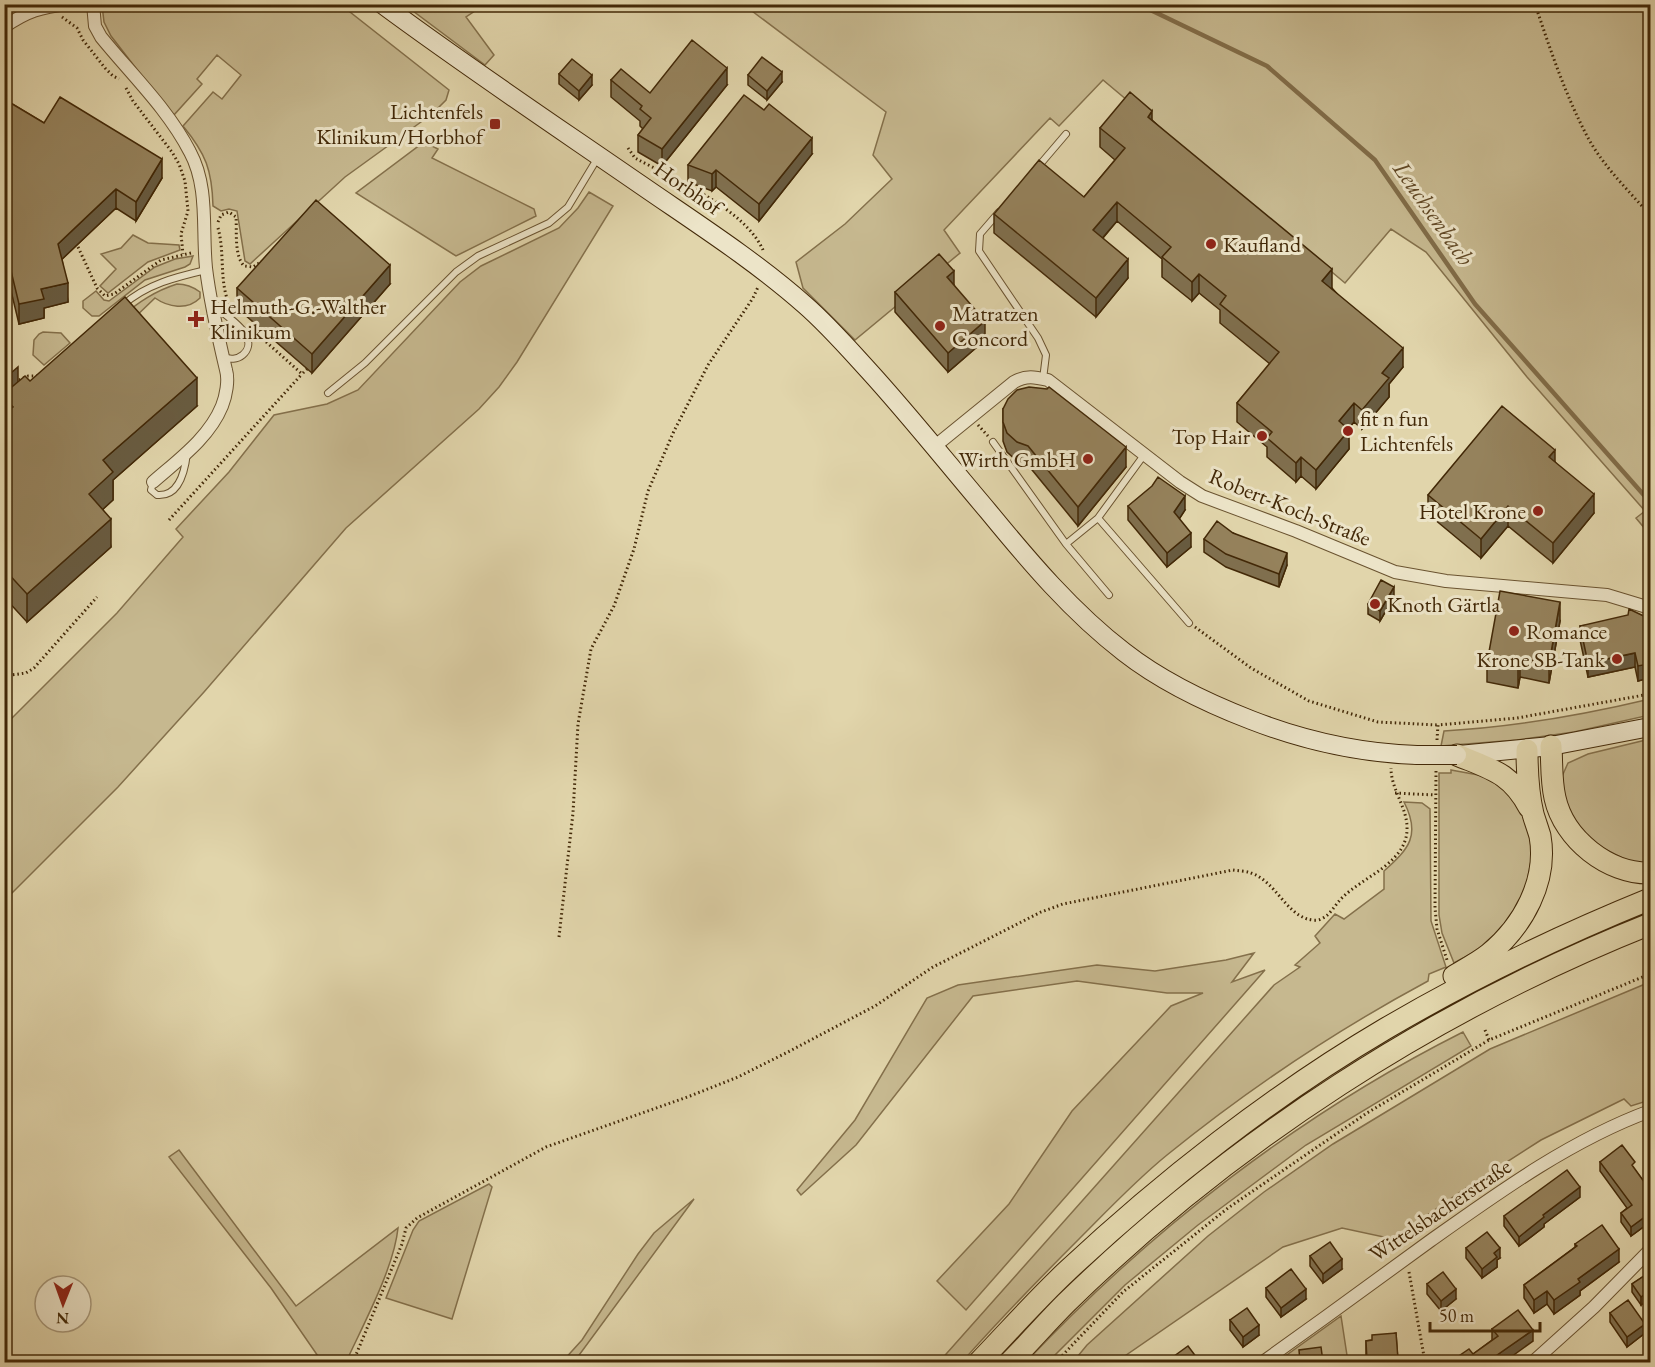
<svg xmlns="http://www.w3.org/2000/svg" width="1655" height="1367" font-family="'EB Garamond',serif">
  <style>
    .green { fill: #c6b88f; stroke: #84704b; stroke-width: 1.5 }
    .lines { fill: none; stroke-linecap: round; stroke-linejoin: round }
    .stream { stroke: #816c48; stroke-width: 4.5 }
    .service-casing { stroke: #6a5330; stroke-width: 8 }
    .minor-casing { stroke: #6a5330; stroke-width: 14 }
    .secondary-casing { stroke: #422807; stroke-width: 20 }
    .trunk-casing { stroke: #422807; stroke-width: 23 }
    .path { stroke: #422807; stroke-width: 3; stroke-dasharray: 1.5 3; stroke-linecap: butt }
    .service { stroke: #ece4c8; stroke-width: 6 }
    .minor { stroke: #ece4c8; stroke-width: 12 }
    .secondary { stroke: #ece4c8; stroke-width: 18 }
    .trunk { stroke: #e1d5ab; stroke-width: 21 }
    .secondary-bridge-casing { stroke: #422807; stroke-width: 20; stroke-linecap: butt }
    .secondary-bridge { stroke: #ece4c8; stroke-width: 18 }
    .wall { fill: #80704f; stroke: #422807; stroke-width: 1.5 }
    .shaded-wall { fill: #685b40; stroke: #422807; stroke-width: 1.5 }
    .building { fill: #95825c; stroke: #422807; stroke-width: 1.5 }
    .poi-dot { fill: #8f2418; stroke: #ece4c8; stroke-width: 2 }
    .labels { text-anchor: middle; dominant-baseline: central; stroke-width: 6; stroke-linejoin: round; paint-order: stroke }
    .poi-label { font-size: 22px; fill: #422807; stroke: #ece4c8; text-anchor: start }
    .street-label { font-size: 22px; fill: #422807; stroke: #ece4c8 }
    .water-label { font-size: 24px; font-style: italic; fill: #624a27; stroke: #ece4c8 }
  </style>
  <rect width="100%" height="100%" fill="#e1d5ab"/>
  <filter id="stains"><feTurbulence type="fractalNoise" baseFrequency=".00333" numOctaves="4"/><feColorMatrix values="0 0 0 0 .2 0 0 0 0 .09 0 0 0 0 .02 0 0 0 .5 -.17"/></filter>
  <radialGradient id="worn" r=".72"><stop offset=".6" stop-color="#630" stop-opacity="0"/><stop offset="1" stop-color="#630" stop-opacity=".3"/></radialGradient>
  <path class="green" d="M102,5H341L449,90L446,100L432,114L345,177L250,264L245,261L237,211L229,209L221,211L213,206C212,170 206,154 183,126L213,92L222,99L241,75L217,55L197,79L202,84L173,116L111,36L104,22Z
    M405,5H484L466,17L494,55L485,65Z
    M744,5H1650V535L1636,518L1645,511L1527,377L1426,252L1391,229L1345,283L1103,80L1059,126L1050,118L944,230L960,253L855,340L803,288L796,262L845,224L892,179L873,155L886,112Z
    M424,142L438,149L432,158L534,209L536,216L456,256L356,193Z
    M589,192L613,206L517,362L499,387L479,409L346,528L204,692L118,787L5,900V725L117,613L183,537L176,529L229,472L274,415L327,404L358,390L460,282L481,266L559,228L578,208Z
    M133,235L148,243L179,245L180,250L148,262L108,293L100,286L116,269L101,254L121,248Z
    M193,256L190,264L185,267L145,280L99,316H92L83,308V301L96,291L104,300L109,301L155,267L175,259Z
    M177,284C186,284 192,286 200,292V298C187,311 168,307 155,298L129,323L122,316C139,302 155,291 177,284Z
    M43,332L61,333L70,343L44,365L33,355L34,340L39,334Z
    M1650,699V715L1574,732L1517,740L1441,746L1444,731C1514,727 1583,715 1650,699Z
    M1650,739V867H1640L1585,839L1567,812L1559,783L1568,763L1588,754Z
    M1451,770L1484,776L1510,793L1529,827L1533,850L1525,893L1503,930L1478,950L1454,963L1442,933L1439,915V773H1451Z
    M1404,802L1422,803L1430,809L1431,921L1446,967L1429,974L1428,981C1337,1030 1247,1090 1167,1155C1135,1181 1107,1211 1078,1240C1038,1280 999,1320 962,1362H939L1274,985L1300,967L1295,965L1320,943L1315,936L1335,914L1344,919L1384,889V871C1409,849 1421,835 1404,802Z
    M1254,953L1232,982L1265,970L966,1310L937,1281L1009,1204L1072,1111L1171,1006L1203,993H1167L1077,981L973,996L856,1145L801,1195L797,1190L855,1120L927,998L958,985L1097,965L1155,971L1226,960Z
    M1650,982V1100L1631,1106L1624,1099L1541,1140L1463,1190L1393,1239L1342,1228L1283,1247L1116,1362H1073L1087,1345L1208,1236L1264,1192L1333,1144L1490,1049Z
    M1463,1032L1471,1046L1306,1145L1198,1225L1125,1285L1048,1362H1026C1151,1229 1300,1114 1463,1032Z
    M179,1150L296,1306L398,1228C394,1268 363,1325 346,1362H322L271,1288L169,1157Z
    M489,1184L492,1187L452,1319L386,1298L413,1230L419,1221Z
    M694,1199L574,1362H562L582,1340L638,1254L654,1233Z
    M1341,1316L1348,1362H1277Z"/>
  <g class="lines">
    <path class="stream" d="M1138,4L1267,66L1375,160L1475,304L1650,502"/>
    <g class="service-casing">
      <path id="service" d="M1037,168L1066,134
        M999,212L980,234L979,251L1038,338L1046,355L1043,379
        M123,305C147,284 176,277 206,270
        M214,306C224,314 240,324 246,335C255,351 236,365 223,356
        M328,393L365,363L456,272L478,256L549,223L568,207L597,159
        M993,442L1066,544L1109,595
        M1144,455L1098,518L1189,623
        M153,482L151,490L157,495C179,497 185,471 187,453
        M1066,544L1098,518"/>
    </g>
    <g class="minor-casing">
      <path id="minor" d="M93,4L95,26L101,37C131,74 168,109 190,152C209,187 202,229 206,268C210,302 218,336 226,370C229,380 226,396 222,406C209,438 178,460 153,482
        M4,27C27,11 41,7 68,4
        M934,447L1014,382C1026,375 1035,377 1048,380L1180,482L1202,496L1296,531L1395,572L1446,581L1607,595L1650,608
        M1263,1362C1319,1322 1374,1282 1430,1241C1499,1192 1571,1140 1650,1111
        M1533,1362L1594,1307L1650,1250"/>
    </g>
    <g class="secondary-casing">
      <path id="secondary" d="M382,4C467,67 554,125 641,185C696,223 754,260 805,305C828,325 848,348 869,371C910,416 948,464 988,511C1029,561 1072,612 1124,652C1161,681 1207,703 1251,720C1305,741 1359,753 1417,755
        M1459,755L1551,746L1650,727"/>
    </g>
    <g class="trunk-casing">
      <path id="trunk" d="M1551,746C1552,763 1551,781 1555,798C1564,839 1608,874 1650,873
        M1457,755C1491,769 1511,773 1529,807
        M1454,976C1466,969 1479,962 1489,954C1523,926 1548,881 1540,836C1538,829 1535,821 1533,814C1528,793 1527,771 1527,750
        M979,1362C1008,1332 1036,1300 1067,1271C1162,1182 1273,1095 1385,1029C1470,979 1559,936 1650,899
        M1010,1362C1029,1343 1047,1322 1066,1303C1233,1140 1434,1010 1650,924"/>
    </g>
    <path class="path" d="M1535,4C1550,49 1565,94 1587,136C1603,166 1628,190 1650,215
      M62,17L77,28L83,40L105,68L113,76L119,79
      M126,88L133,101L172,152L179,164L185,181L188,211L181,234L183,254
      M628,148L635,158C674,179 744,208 763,250
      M218,222L221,215L229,212L236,217C237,232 234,255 244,266L253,267L262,261
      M218,228C225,253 219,280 229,304
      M78,247L97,288L105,296L114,294L161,260L191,253
      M256,333L302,374L307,369
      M15,382L28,376H37
      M978,425L988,436
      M169,520L302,374
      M1195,627L1251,668L1309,701L1378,722L1438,725
      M4,676L26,673L34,668L97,597
      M1437,740L1438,725L1517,718L1650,694
      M1436,771L1435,908L1437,929L1447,960
      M1395,793L1435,795
      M559,937L573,813L578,724L591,649L614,606L634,549L648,491L674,431L708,365L753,298L758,287
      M1485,1030L1489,1040
      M1409,1272L1425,1362
      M353,1362L402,1244L406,1228L417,1218L546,1147L690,1096L738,1077L788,1052L875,1006L933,967L1041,912L1063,904L1233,870C1239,871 1246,871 1251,873C1275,881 1284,911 1307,919C1311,920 1317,921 1321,919C1331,915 1335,904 1343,897C1363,877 1406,863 1407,830C1408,808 1391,790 1391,768
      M1056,1362L1123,1292L1228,1208L1367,1113L1489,1040L1650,974"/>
    <use href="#service" class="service"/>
    <use href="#minor" class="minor"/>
    <use href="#secondary" class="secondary"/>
    <use href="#trunk" class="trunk"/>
    <g class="secondary-bridge-casing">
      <path id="secondary-bridge" d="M1417,755H1457"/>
    </g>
    <use href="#secondary-bridge" class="secondary-bridge"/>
  </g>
  <path class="wall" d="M559,74L592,85L579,100L559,84Z
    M748,75L782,82L767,100L748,85Z
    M611,80L650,93L727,85L662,166L638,152V135L643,129L640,126V121L611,97Z
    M4,99L44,123L162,178L136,221L116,208L62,259L68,302L44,308V318L19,324L5,266Z
    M1152,120L1332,288L1403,367L1389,384V397L1362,429L1354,422L1348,429L1349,449L1316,489L1301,476L1296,482L1267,457V447L1237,422V403L1270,364L1220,323V310L1199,293L1192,301L1162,277V259L1117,221L1103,238L1128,278L1096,317L994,233V214L1084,197L1115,160L1100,147V128Z
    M812,154L759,221L716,187L712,191L688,182V165Z
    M390,284L312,373L237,308V288Z
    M954,285L985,340L948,372L895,312V292Z
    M4,378L18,382L30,381L197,406L113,480V500L103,509L111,547L27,622L4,597Z
    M1003,409L1126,467L1078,526L1028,465L1017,461L1007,452L1003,441Z
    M1555,462L1594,513L1553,563L1508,526L1481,558L1428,514V495Z
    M1128,506L1185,510L1179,519L1191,547L1167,567L1128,520Z
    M1233,533L1287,565L1279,587L1226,567L1204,552V539Z
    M1394,597L1380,621L1368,614V604Z
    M1650,619V665H1649V678L1638,681L1635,667L1588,677L1580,640V626Z
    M1560,621L1549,683L1520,677L1518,688L1487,682V663Z
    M1600,1162L1635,1170L1650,1190V1222L1631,1236L1621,1222V1213L1627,1208L1600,1171Z
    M1580,1197L1544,1224V1227L1519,1246L1504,1226V1216Z
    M1575,1244L1619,1262L1580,1291V1295L1554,1314L1547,1304L1534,1313L1524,1298V1285L1575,1247Z
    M1466,1248L1500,1258L1497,1260V1267L1482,1278L1466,1258Z
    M1310,1256L1342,1269L1323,1283L1310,1266Z
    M1644,1276L1641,1305L1632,1292V1284Z
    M1427,1284L1456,1299L1441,1311L1427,1294Z
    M1266,1288L1306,1299L1281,1317L1266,1297Z
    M1610,1313L1645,1333L1627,1347L1610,1322Z
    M1230,1320L1259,1335L1243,1347L1230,1330Z
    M1492,1329L1533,1341L1473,1354L1492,1340Z
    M1396,1333L1398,1362H1366V1341L1372,1340Z"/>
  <path class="shaded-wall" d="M727,68V85L662,166V149Z
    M782,72V82L767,100V91Z
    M592,75V85L579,100V91Z
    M1152,111V130L1148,117Z
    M812,138V154L759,221V204Z
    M162,159V178L136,221V202Z
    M716,170V187L712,191V174Z
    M116,189V208L58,263V244Z
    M1117,202V221L1093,249V230Z
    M5,246V266H4V247Z
    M1128,259V278L1096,317V298Z
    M390,265V284L312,373V354Z
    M1332,269V288L1322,300V281Z
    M954,271V290L947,277Z
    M1199,274V293L1192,301V282Z
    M68,283V302L44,308V318L19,324V304L41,289Z
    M985,321V340L948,372V353Z
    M1403,348V367L1389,384V397L1362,429V410L1382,373Z
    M10,353V372L4,375V356Z
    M18,367V395L4,398V379Z
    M197,378V406L113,480V500L89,522V494L103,460Z
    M1354,403V422L1339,440V421Z
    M1349,430V449L1316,489V470Z
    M1126,447V467L1078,526V507Z
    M1555,450V469L1549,457Z
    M1301,457V476L1296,482V463Z
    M1594,494V513L1553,563V543Z
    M1185,496V510L1174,527V512Z
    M1508,506V526L1481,558V539Z
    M111,519V547L27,622V594Z
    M1191,533V547L1167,567V553Z
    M1287,553V565L1279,587V574Z
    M1394,587V597L1380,621V611Z
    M1560,602V621L1549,683V664Z
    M1650,650L1649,678L1638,681V666L1646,651Z
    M1635,653V667L1588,677V663Z
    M1520,658V677L1518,688V668Z
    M1580,1187V1197L1544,1224V1227L1519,1246V1237L1543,1215Z
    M1650,1213V1222L1631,1236V1227Z
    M1500,1248V1258L1497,1260V1267L1482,1278V1269L1494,1253Z
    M1619,1249V1262L1580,1291V1295L1554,1314V1300L1578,1279Z
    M1342,1259V1269L1323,1283V1274Z
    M1306,1289V1299L1281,1317V1308Z
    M1456,1289V1299L1441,1311V1301Z
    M1650,1290V1299L1641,1305V1297Z
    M1547,1291V1304L1534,1313V1300Z
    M1645,1324V1333L1627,1347V1337Z
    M1259,1325V1335L1243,1347V1337Z
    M1533,1330V1341L1504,1362H1487Z"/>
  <path class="building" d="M692,40L727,68L662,149L638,135L651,118L640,109L642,106L611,80L621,69L650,93Z
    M762,57L782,72L767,91L748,75Z
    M572,59L592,75L579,91L559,74Z
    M1130,92L1152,111L1148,117L1332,269L1322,281L1403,348L1382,373L1389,378L1362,410L1354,403L1339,421L1349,430L1316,470L1301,457L1296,463L1267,438L1272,432L1237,403L1279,352L1220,304L1226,296L1199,274L1192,282L1162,257L1171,247L1117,202L1093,230L1128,259L1096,298L994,214L1039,160L1084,197L1125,148L1100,128Z
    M744,95L764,110L769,104L812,138L759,204L716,170L712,174L688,165Z
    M60,97L162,159L136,202L116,189L58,244L68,283L41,289L44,299L19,304L5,246L4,247V99L44,123Z
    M316,200L390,265L312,354L237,288Z
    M939,254L954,271L947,277L985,321L948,353L895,292Z
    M125,297L197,378L103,460L113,472L89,494L111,519L27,594L4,569V414L13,407L4,398V391H7L25,376L30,381Z
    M4,342L10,353L4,356Z
    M1029,387L1047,389L1049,387L1126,447L1078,507L1028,446L1017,442L1007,433L1003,422V409L1008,399L1017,390Z
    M1502,406L1555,450L1549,457L1594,494L1553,543L1508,506L1481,539L1428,495Z
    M1158,477L1185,496L1174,512L1191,533L1167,553L1128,506L1152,486Z
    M1217,521L1233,533L1287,553L1279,574L1226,554L1204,539Z
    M1381,580L1394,587L1380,611L1368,604Z
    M1500,591L1560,602L1549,664L1520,658L1518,668L1487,663Z
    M1629,609L1650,619V650L1646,651L1649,664L1638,666L1635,653L1588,663L1580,626L1628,615Z
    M1622,1145L1635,1162L1632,1165L1650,1190V1213L1631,1227L1621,1213L1632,1205L1600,1162Z
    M1567,1170L1580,1187L1543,1215L1544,1217L1519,1237L1504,1216Z
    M1602,1225L1619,1249L1578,1279L1580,1282L1554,1300L1547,1291L1534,1300L1524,1285L1577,1246L1575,1244Z
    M1487,1232L1500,1248L1494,1253L1497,1257L1482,1269L1466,1248Z
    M1330,1242L1342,1259L1323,1274L1310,1256Z
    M1291,1269L1306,1289L1281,1308L1266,1288Z
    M1443,1272L1456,1289L1441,1301L1427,1284Z
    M1644,1276L1650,1284V1290L1641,1297L1632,1284Z
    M1628,1300L1645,1324L1627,1337L1610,1313Z
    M1247,1308L1259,1325L1243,1337L1230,1320Z
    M1518,1310L1533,1330L1487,1362H1450L1469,1349L1473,1354L1498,1336L1492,1329Z
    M1396,1333L1398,1359L1367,1361L1366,1341L1372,1340V1335Z
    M1188,1346L1200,1362H1166Z
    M1321,1347L1323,1362H1300L1299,1350Z"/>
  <g class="poi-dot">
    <rect x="489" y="118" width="12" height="12" rx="3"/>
    <circle cx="1211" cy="244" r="6"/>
    <path d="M193 310h6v6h6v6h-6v6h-6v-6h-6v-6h6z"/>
    <circle cx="940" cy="326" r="6"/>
    <circle cx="1348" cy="431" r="6"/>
    <circle cx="1262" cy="436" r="6"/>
    <circle cx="1088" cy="459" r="6"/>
    <circle cx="1538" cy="511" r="6"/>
    <circle cx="1375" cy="604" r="6"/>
    <circle cx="1514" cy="631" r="6"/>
    <circle cx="1617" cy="659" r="6"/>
  </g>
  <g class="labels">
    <g class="poi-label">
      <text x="483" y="111" text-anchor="end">Lichtenfels<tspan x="483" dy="25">Klinikum/Horbhof</tspan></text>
      <text x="1223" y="244">Kaufland</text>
      <text x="210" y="306">Helmuth-G.-Walther<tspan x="210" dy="25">Klinikum</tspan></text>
      <text x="952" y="313">Matratzen<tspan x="952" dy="25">Concord</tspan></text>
      <text x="1360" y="418">fit n fun<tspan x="1360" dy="25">Lichtenfels</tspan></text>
      <text x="1250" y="436" text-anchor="end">Top Hair</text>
      <text x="1076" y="459" text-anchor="end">Wirth GmbH</text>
      <text x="1526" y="511" text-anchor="end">Hotel Krone</text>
      <text x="1387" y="604">Knoth Gärtla</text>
      <text x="1526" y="631">Romance</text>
      <text x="1605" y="659" text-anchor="end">Krone SB-Tank</text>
    </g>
    <g class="street-label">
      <text transform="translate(688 188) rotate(35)">Horbhof</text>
      <text transform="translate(1290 507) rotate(22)">Robert-Koch-Straße</text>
      <text transform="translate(1440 1210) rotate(-34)">Wittelsbacherstraße</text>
    </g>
    <g class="water-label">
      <text transform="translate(1434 213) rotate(55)">Leuchsenbach</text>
    </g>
  </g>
  <rect width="1655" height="1367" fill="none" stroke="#e1d5ab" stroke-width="24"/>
  <rect x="6" y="6" width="1643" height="1355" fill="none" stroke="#422807" stroke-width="3"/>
  <rect x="12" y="12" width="1631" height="1343" fill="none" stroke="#422807" stroke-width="1.5"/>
  <g transform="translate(63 1304) rotate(181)"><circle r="28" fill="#ece4c8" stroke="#a8997b" stroke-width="1.5"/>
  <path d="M0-4.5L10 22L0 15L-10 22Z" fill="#8f2418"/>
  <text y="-9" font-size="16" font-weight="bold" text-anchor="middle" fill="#422807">N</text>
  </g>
  <path d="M1430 1322v9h110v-9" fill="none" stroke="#422807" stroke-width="3"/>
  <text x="1439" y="1322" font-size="18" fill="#422807" stroke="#ece4c8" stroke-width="4.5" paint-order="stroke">50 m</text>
  <rect width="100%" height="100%" filter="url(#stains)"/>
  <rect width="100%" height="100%" fill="url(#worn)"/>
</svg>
